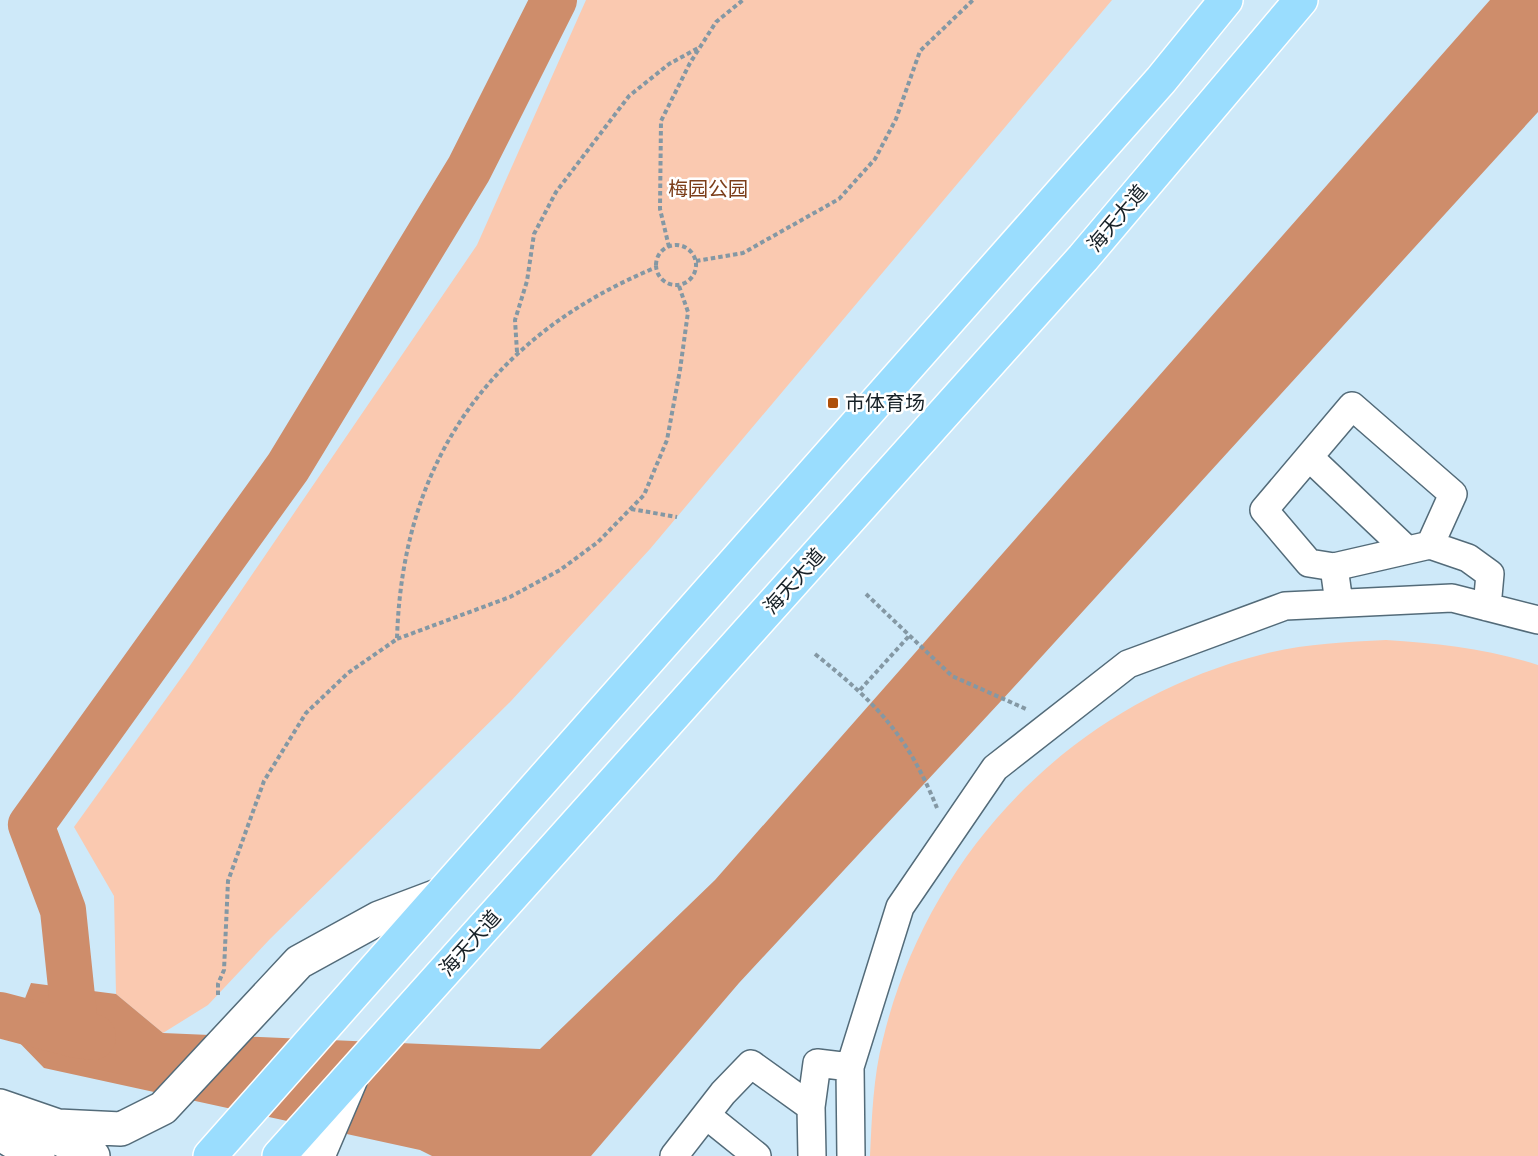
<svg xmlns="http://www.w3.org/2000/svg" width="1538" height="1156" font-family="'Fira Sans Condensed','Noto Sans SC',sans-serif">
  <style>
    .green { fill: #fac9b0 }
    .water { fill: #ce8d6b }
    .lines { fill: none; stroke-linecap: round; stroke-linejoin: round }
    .river { stroke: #ce8d6b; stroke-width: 46 }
    .minor-casing { stroke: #536b79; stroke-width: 30 }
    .tertiary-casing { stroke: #536b79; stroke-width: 36 }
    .primary-casing { stroke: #fff; stroke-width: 36 }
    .path { stroke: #8498a4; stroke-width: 4; stroke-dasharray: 4.5 3; stroke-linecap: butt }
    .minor { stroke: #fff; stroke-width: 27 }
    .tertiary { stroke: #fff; stroke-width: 33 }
    .primary { stroke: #9addfe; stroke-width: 33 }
    .poi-dot { fill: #af4f09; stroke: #fff; stroke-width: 2 }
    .labels { text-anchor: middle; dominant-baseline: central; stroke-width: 5; stroke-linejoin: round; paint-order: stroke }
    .park-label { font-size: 20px; fill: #7c3e1a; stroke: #fff }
    .street-label { font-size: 20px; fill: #162026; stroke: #fff }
    .poi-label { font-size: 20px; fill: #162026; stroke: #fff; text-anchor: start }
  </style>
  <rect width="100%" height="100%" fill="#cee9f9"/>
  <path class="green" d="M586,0H1112L650,549L511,701L270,939L208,1005L163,1033L116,994L114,896L74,827L189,667L477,245Z
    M1386,640C1438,643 1488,649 1538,665V1156H870C872,1117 873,1077 883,1039C928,852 1073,703 1260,655C1301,644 1343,642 1386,640Z"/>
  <path class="water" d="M1490,0H1538V112L1002,700L739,983L591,1156H432L420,1150L44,1068L11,1034L31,983L116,994L163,1033L540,1049L715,880Z"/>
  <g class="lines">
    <path class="river" d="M0,1015L76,1035
      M93,1037L76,1035L63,910L31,825L288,467L469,169L554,0"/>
    <g class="minor-casing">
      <path id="minor" d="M1309,457L1407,550
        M1430,545L1468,558L1490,574L1487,607
        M1334,567L1430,545L1453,494L1352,406L1264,510L1309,563L1334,567L1339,603
        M811,1107L817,1063L850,1067
        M706,1115L757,1156
        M674,1156L723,1093L751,1064L811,1107L812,1156
        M851,1156L850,1067L900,907L995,768L1128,664L1285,606L1452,598L1538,620"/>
    </g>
    <g class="tertiary-casing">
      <path id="tertiary" d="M0,1106L58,1126L121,1129L163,1108L299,962L379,918L440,895
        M41,1129L93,1156
        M0,1134L38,1156
        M318,1156L350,1081"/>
    </g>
    <g class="primary-casing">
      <path id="primary" d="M210,1156L1161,80L1226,0
        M279,1156L1083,258L1301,0"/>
    </g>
    <path class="path" d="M656 265a20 20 0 1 1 40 0a20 20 0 1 1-40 0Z
      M669,247L660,209L661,121L690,63L716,22L743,0
      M696,261L743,253L839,199L875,159L896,119L920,51L973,0
      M517,352L515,320L527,281L534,234L556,192L629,96L669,64L700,47
      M631,509L677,517
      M866,594L952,676L1026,709
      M397,639L510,597L560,570L598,542L644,495L667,440L680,370L688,312L679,286
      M815,654C876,703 907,734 937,808
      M860,690L909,636
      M218,995V984L224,970L228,881L264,781L306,713L348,673L397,639C402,460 492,335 657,267"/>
    <use href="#minor" class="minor"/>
    <use href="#tertiary" class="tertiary"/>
    <use href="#primary" class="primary"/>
  </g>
  <rect class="poi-dot" x="827" y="397" width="12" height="12" rx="3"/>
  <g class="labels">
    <g class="park-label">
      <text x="708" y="189">梅园公园</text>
    </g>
    <g class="street-label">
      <text transform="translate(1117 218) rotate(-50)">海天大道</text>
      <text transform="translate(794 581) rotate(-48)">海天大道</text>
      <text transform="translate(470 943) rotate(-48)">海天大道</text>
    </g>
    <g class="poi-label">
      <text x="845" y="403">市体育场</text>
    </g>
  </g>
</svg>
